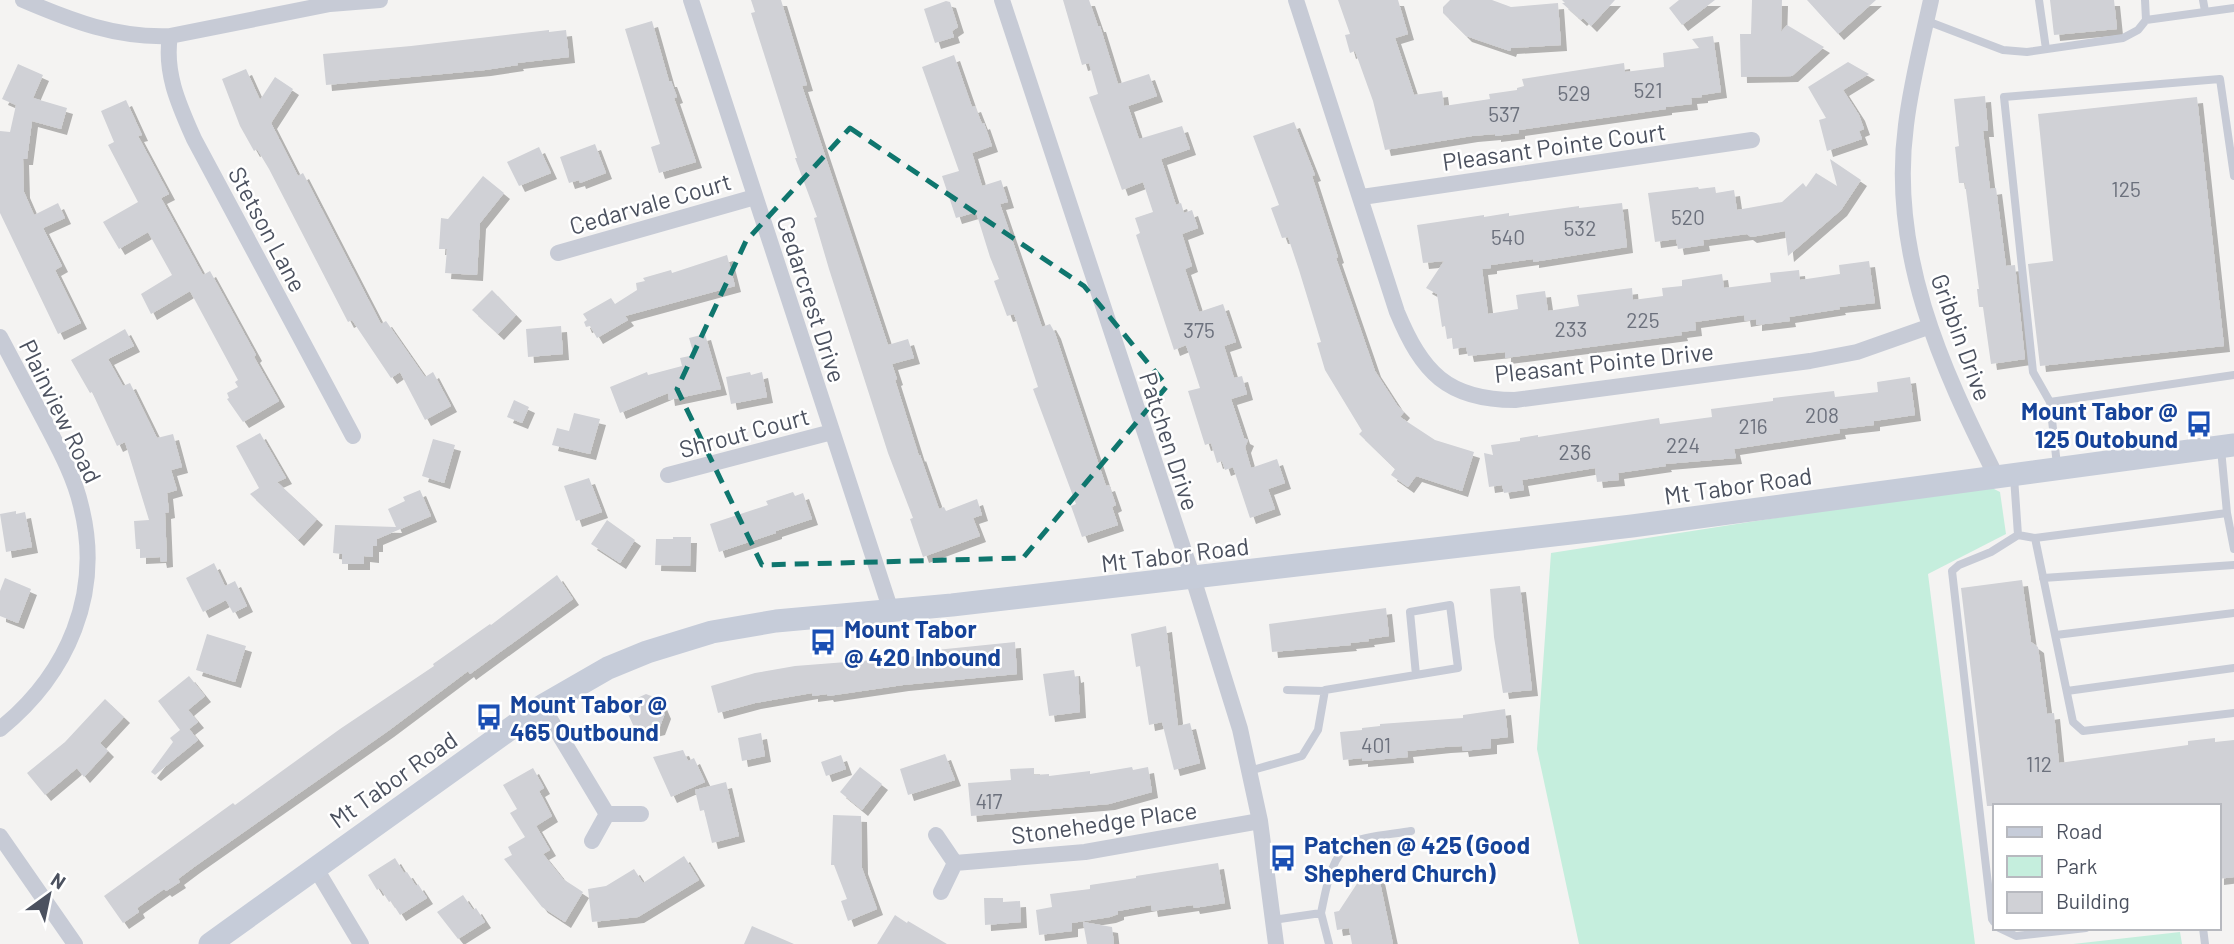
<svg xmlns="http://www.w3.org/2000/svg" width="2234" height="944" font-family="Barlow,sans-serif">
  <style>
    .green { fill: #c5eedd }
    .building { fill: #d0d1d6; filter: url(#shadow) }
    .lines { fill: none; stroke-linecap: round; stroke-linejoin: round }
    .lane { stroke: #c7cbd6; stroke-width: 8 }
    .street { stroke: #c7cbd6; stroke-width: 16 }
    .secondary { stroke: #c6ccd9; stroke-width: 23 }
    .marked { fill: none; stroke: #0f766e; stroke-width: 5; stroke-dasharray: 14 9; stroke-linejoin: round }
    .labels { text-anchor: middle; dominant-baseline: central; stroke-width: 5; stroke-linejoin: round; paint-order: stroke }
    .number-label { font-size: 21px; fill: #6c717d }
    .street-label { font-size: 24px; fill: #4b515f; stroke: #fff }
    .transit-label { font-size: 24px; font-weight: bold; fill: #164399; stroke: #fff; text-anchor: start }
  </style>
  <defs>
    <filter id="shadow"><feDropShadow dx="6" dy="6" stdDeviation="0" flood-color="#0004"/></filter>
  </defs>
  <rect width="100%" height="100%" fill="#f4f3f2"/>
  <path class="green" d="M1986,485L2000,492L2006,534L1928,574L1975,944H1579L1537,749L1551,553Z
    M2180,932L2182,944H2073Z"/>
  <path class="building" d="M751,0H781L807,85L802,86L888,345L908,339L914,358L892,364L897,379L895,380L919,456L920,455L939,509L944,507L946,511L977,499L982,515L973,518L980,536L923,557L910,519L913,518L888,453L829,269L814,218L817,217L795,158H797L751,13L755,12Z
    M1063,0H1089L1098,26H1100L1118,84L1149,74L1157,96L1128,106L1139,139L1182,126L1190,149L1161,159L1176,205L1181,203L1184,213L1192,210L1198,228L1182,234L1192,266L1185,269L1199,312L1223,304L1236,342L1224,346L1234,378L1242,376L1247,394L1231,399L1244,438L1248,440L1245,447L1251,468L1277,459L1285,483L1268,489L1275,509L1250,518L1233,467L1225,470L1222,461L1217,463L1211,443L1205,445L1188,391L1200,388L1186,345L1174,350L1136,235L1140,233L1135,218L1153,212L1143,182L1122,190L1089,97L1098,94L1089,63L1082,65Z
    M1338,0H1398L1408,34L1395,38L1414,95L1442,91L1444,106L1490,99L1489,94L1517,90V88L1524,86L1522,79L1624,63L1625,72L1664,67L1663,53L1699,48L1692,39L1713,36L1721,92L1702,95V97L1691,98L1692,104L1666,107V109L1519,130V133L1495,136V134L1472,136L1385,150L1373,101L1355,51L1350,53L1345,35L1350,34Z
    M1450,0H1492L1511,7L1558,3L1561,45L1511,48L1510,51L1466,36L1443,13V7Z
    M1562,0H1615L1591,26L1583,18L1581,20L1562,3H1565Z
    M1679,0H1715L1682,25L1669,8Z
    M1752,0H1782L1781,32L1787,25L1824,47L1792,76L1741,77L1740,34H1751Z
    M1807,0H1876L1838,34Z
    M2050,0H2114L2117,29L2054,35Z
    M946,1L950,2L958,27L952,31L954,37L935,43L924,9Z
    M652,21L669,81H671L677,97L674,98L696,162L659,173L651,147L660,144L625,29Z
    M549,30V32L566,30L569,57L517,63L518,65L485,70L326,85L323,54L411,46Z
    M954,55L972,107L975,106L982,124L984,123L992,146L972,153L982,186L1001,180L1008,202L1000,204L1042,327L1050,324L1055,333L1106,486L1109,485L1116,505L1112,507L1118,525L1082,537L1071,506L1076,504L1033,389L1038,387L1014,314L1007,316L994,281L999,279L990,257L976,212L956,218L942,176L959,171L922,67Z
    M1848,62L1869,74L1843,90L1859,115L1864,129L1859,131L1862,139L1827,151L1819,120L1826,118L1808,87Z
    M18,64L43,75L33,98L67,108L61,129L32,121L27,159H23L24,192L34,215L58,203L65,218L43,228L62,266L55,270L81,323L58,334L0,213V131L10,132L16,105L2,99Z
    M246,69L260,100L275,77L293,89L271,123L298,176L303,173L381,324L386,321L425,377L433,372L451,406L425,420L400,372L391,378L352,320L348,322L269,169L257,149L254,151L240,126L222,79Z
    M1985,96L1988,131H1983L1990,189L1996,188L2006,266L2015,265L2025,359L1991,364L1983,307H1979L1977,289H1979L1965,183H1959L1955,147L1959,146L1954,99Z
    M2197,97L2224,346L2040,366L2028,264L2053,261L2038,114Z
    M126,100L142,135L138,136L169,194L161,198L203,275L210,271L256,355L254,357L279,401L243,422L227,399L229,398L227,393L238,387L235,382L238,380L190,291L151,314L141,294L172,275L148,232L119,249L103,222L138,202L108,145L114,142L101,111Z
    M1294,122L1315,175L1312,176L1338,257L1336,258L1375,371L1397,405L1404,412L1400,417L1435,440L1474,452L1462,491L1416,476L1408,487L1391,475L1395,469L1359,434L1362,431L1325,370L1317,343L1321,342L1299,270L1288,237L1282,238L1271,208L1279,205L1253,136Z
    M595,144L606,173L580,183L579,180L569,183L560,157Z
    M539,147L551,173L519,186L507,162Z
    M1830,159L1861,180L1841,210L1788,256L1785,231L1751,237L1747,234L1703,240L1704,245L1678,249L1676,239L1655,242L1648,193L1698,187L1699,189L1715,187L1716,193L1734,190L1737,210L1782,202L1803,183L1806,187L1816,173L1837,186Z
    M483,176L504,193L480,223L477,275L445,273L447,249H439L441,218L448,219Z
    M1622,203L1627,247L1533,262V259L1491,265V268L1482,269L1488,314L1518,309L1516,295L1545,291L1548,311L1579,306L1577,295L1632,288L1633,300L1663,296L1662,288L1682,286V280L1722,274L1724,288L1771,282L1770,273L1799,270L1800,280L1840,274L1839,265L1869,261L1875,303L1839,307L1840,309L1789,317L1790,321L1756,325V319L1745,321L1744,315L1695,322L1696,330L1681,332L1682,335L1505,358V352L1468,356L1466,347L1453,349L1452,338L1447,339L1445,326L1442,327L1437,294L1426,288L1444,261L1423,263L1417,225L1484,215V217L1509,213V216L1579,206V208Z
    M727,255L735,286L625,316L628,320L597,338L590,326L586,327L584,322L587,320L583,314L611,298L615,304L637,290L636,283L645,281L643,278L671,270L672,273Z
    M492,290L516,315L498,334L472,310Z
    M561,326L563,354L528,357L526,329Z
    M125,329L134,346L108,359L123,386L130,383L157,438L173,434L182,467L171,470L177,490L167,493L169,512L165,513L167,561L161,562L160,557L140,558V549H136L134,521L149,520L125,442L117,446L92,392L90,393L71,360Z
    M705,334L721,389L669,400L668,393L620,413L610,387L647,372L648,375L682,366L680,358L694,355L689,338Z
    M750,372L751,375L762,372L767,397L731,404L726,377Z
    M1910,377L1915,415L1874,421V425L1839,429L1840,433L1734,449L1736,458L1665,464L1666,466L1618,473L1619,480L1597,482L1595,468L1522,480L1524,490L1504,493L1502,485L1489,487L1484,453L1493,455L1491,445L1520,441V438L1538,435V437L1659,418L1660,424L1712,417L1711,409L1773,401V398L1834,391L1835,397L1878,392L1877,382Z
    M514,400L529,407L522,423L507,417Z
    M574,413L600,419L590,454L552,445L557,428L569,431Z
    M260,433L286,478L277,482L317,519L298,540L250,494L259,488L236,446Z
    M433,439L455,445L444,483L422,476Z
    M589,478L602,512L576,521L564,486Z
    M420,490L431,516L377,539V546H373V557L364,556V564H342V554L333,553L335,525L396,527L388,509L405,501L403,497Z
    M793,492L795,496L803,493L812,519L776,531V533L719,552L710,524L768,505L766,501Z
    M16,511V514L25,512L32,547L6,552L0,514Z
    M607,520L635,540L620,563L591,544Z
    M673,537H691L690,566L655,565L656,539H673Z
    M214,563L225,586L235,581L247,606L233,613L226,600L203,612L186,578Z
    M557,575L573,599L470,674L468,671L388,731L194,867L178,879L180,882L166,891L164,889L137,908L139,912L123,923L104,896L233,803L235,805L340,729L434,666L433,664L490,624L491,625Z
    M5,578L31,589L18,623L0,616V591Z
    M2022,580L2031,642L2038,647L2047,714L2054,713L2059,763L2188,745V741L2215,738V742L2234,740V877L2218,879V806H1987L1961,588Z
    M1520,586L1532,690L1503,693L1494,637L1490,589Z
    M1386,608L1389,636L1368,639L1369,641L1350,643L1351,645L1272,652L1269,624Z
    M1166,626L1178,726L1190,723L1200,763L1174,770L1162,722L1149,725L1140,666L1136,667L1131,634Z
    M207,634L246,646L235,682L196,670Z
    M1015,642L1017,674L903,685L828,696L827,694L812,696V693L755,703L718,713L711,686L755,673L795,666L898,658L936,654V650Z
    M1074,670L1075,677L1078,676L1080,712L1049,716L1043,674Z
    M189,676L205,696L188,710L198,722L189,729L198,740L155,775L151,772L173,742L170,738L180,730L158,701Z
    M646,694L659,699L665,713L659,729L647,732L634,727L628,714L633,700Z
    M105,699L124,717L100,743L108,751L84,777L77,768L45,795L27,773L65,742Z
    M1505,709L1508,737L1491,739V748L1463,751L1462,746L1445,747L1407,751L1408,757L1362,761V758L1343,760L1340,732L1362,730V728L1380,726V724L1463,718V715Z
    M761,733L765,756L742,761L738,738Z
    M683,750L688,761L694,758L705,782L671,797L653,757Z
    M945,754L955,780L908,795L900,769Z
    M841,755L846,769L826,776L821,762Z
    M860,767L882,784L862,810L840,792Z
    M1132,767L1133,770L1148,767L1152,792L1109,804L971,816L968,783L1011,780L1010,769L1034,768V775L1049,774V776L1090,771V774Z
    M533,768L544,788L539,791L552,816L536,826L550,850L543,854L563,879L583,892L565,922L542,907L504,859L512,855L508,847L525,837L510,813L517,809L503,785Z
    M726,782L739,836L712,843L704,810L700,811L695,790Z
    M833,815L861,816L862,868L877,909L848,921L841,901L847,899L834,865H831Z
    M684,856L699,880L638,917L592,922L588,889L606,886L634,869L643,883Z
    M395,858L404,873L407,872L416,886L418,884L427,898L400,915L391,901L389,902L380,888L377,890L368,875Z
    M1218,863L1225,903L1194,908L1193,905L1152,911L1151,905L1118,911V914L1110,917L1072,923V931L1039,935L1036,910L1052,907L1050,894L1090,889V885L1136,878V876Z
    M1378,873L1393,944H1352L1349,928L1337,930L1334,912L1339,911L1362,876Z
    M463,895L473,910L476,908L485,922L458,939L437,912Z
    M984,898H1003V902L1020,901L1021,922L985,925Z
    M895,915L907,923L908,921L947,944H877Z
    M1083,922L1112,927L1114,944H1087Z
    M752,926L794,944H744Z"/>
  <g class="lines">
    <path class="lane" d="M2039,0L2046,49
      M2203,0L2205,11
      M2146,20L2234,8
      M1927,21L2003,50L2027,52L2123,38L2138,30L2146,20L2145,0
      M2050,402L2033,372L2004,97L2220,79L2234,176
      M2057,465L2050,402L2234,375
      M2014,477L2018,535L2035,538L2227,513L2221,449
      M2227,513L2234,549
      M2035,538L2073,722L2083,731L2234,713
      M2043,578L2234,565
      M2056,635L2234,613
      M1287,690L1324,691
      M2067,691L2234,668
      M1249,771L1302,756L1318,730L1325,690L1458,668L1450,605L1410,612L1416,675
      M1321,913C1326,890 1330,857 1351,843C1363,836 1395,834 1411,831
      M1273,920L1321,913L1329,944
      M1994,922L1992,919L1952,571L1959,565L1991,552L2018,535
      M1999,928L2016,936L2086,928
      M2203,928L2205,944"/>
    <path class="street" d="M23,0C72,21 116,38 170,36L330,4L380,0
      M691,0L891,611
      M1002,0L1193,578L1240,729L1260,821L1276,944
      M1296,0L1397,312C1422,372 1447,400 1515,400L1810,361L1857,352L1928,327
      M1931,0C1922,41 1911,83 1906,125C1889,252 1941,367 1996,476
      M170,36C164,73 179,105 194,139L353,436
      M1362,197L1752,140
      M558,253L755,197
      M0,337C15,365 30,394 45,422C59,449 74,476 81,506C103,593 68,674 0,729
      M668,475L832,432
      M542,706L607,814
      M936,835L955,863L941,892
      M0,836L75,944
      M592,841L607,814H641
      M955,863L1085,852L1260,821
      M315,867L361,944"/>
    <path class="secondary" d="M210,944L542,706L608,668L647,652L712,632L776,621L952,605L1632,526L2234,445"/>
  </g>
  <path class="marked" d="M850,128L1084,286L1167,386L1023,558L762,565L677,389L746,241Z"/>
  <defs>
    <g id="bus-bare" transform="scale(2.1)"><path d="M-5-6H5V4H4V6H2V4H-2V6H-4V4H-5ZM-3.5-4V0h7V-4ZM-3.5 1.2v1.5H-2V1.2ZM2 1.2v1.5H3.5V1.2Z" fill="#1a4fb4" stroke="#fff" stroke-width="2.5" paint-order="stroke"/></g>
  </defs>
  <g fill-rule="evenodd">
    <use href="#bus-bare" x="2199" y="424"/>
    <use href="#bus-bare" x="823" y="642"/>
    <use href="#bus-bare" x="489" y="717"/>
    <use href="#bus-bare" x="1283" y="858"/>
  </g>
  <g class="labels">
    <g class="number-label">
      <text x="1648" y="89">521</text>
      <text x="1574" y="92">529</text>
      <text x="1504" y="113">537</text>
      <text x="2126" y="188">125</text>
      <text x="1688" y="216">520</text>
      <text x="1580" y="227">532</text>
      <text x="1508" y="236">540</text>
      <text x="1643" y="319">225</text>
      <text x="1571" y="328">233</text>
      <text x="1199" y="329">375</text>
      <text x="1822" y="414">208</text>
      <text x="1753" y="425">216</text>
      <text x="1683" y="444">224</text>
      <text x="1575" y="451">236</text>
      <text x="1376" y="744">401</text>
      <text x="2039" y="763">112</text>
      <text x="989" y="800">417</text>
    </g>
    <g class="street-label">
      <text transform="translate(1554 146) rotate(-8)">Pleasant Pointe Court</text>
      <text transform="translate(650 203) rotate(-16)">Cedarvale Court</text>
      <text transform="translate(268 229) rotate(62)">Stetson Lane</text>
      <text transform="translate(812 299) rotate(72)">Cedarcrest Drive</text>
      <text transform="translate(1962 337) rotate(70)">Gribbin Drive</text>
      <text transform="translate(1604 362) rotate(-6)">Pleasant Pointe Drive</text>
      <text transform="translate(61 411) rotate(64)">Plainview Road</text>
      <text transform="translate(744 432) rotate(-15)">Shrout Court</text>
      <text transform="translate(1170 441) rotate(72)">Patchen Drive</text>
      <text transform="translate(1738 485) rotate(-8)">Mt Tabor Road</text>
      <text transform="translate(1175 554) rotate(-7)">Mt Tabor Road</text>
      <text transform="translate(393 779) rotate(-35)">Mt Tabor Road</text>
      <text transform="translate(1104 822) rotate(-8)">Stonehedge Place</text>
    </g>
    <g class="transit-label">
      <text x="2178" y="410" text-anchor="end">Mount Tabor @<tspan x="2178" dy="28">125 Outobund</tspan></text>
      <text x="844" y="628">Mount Tabor<tspan x="844" dy="28">@ 420 Inbound</tspan></text>
      <text x="510" y="703">Mount Tabor @<tspan x="510" dy="28">465 Outbound</tspan></text>
      <text x="1304" y="844">Patchen @ 425 (Good<tspan x="1304" dy="28">Shepherd Church)</tspan></text>
    </g>
  </g>
  <rect x="1993" y="804" width="228" height="126" fill="#ffffff" stroke="#b7b9bf" stroke-width="2"/>
  <rect x="2007" y="827" width="35" height="10" fill="#c6ccd9" stroke="#b7b9bf" stroke-width="2"/>
  <text x="2056" y="839" font-size="21" fill="#4b515f">Road</text>
  <rect x="2007" y="856" width="35" height="21" fill="#c5eedd" stroke="#b7b9bf" stroke-width="2"/>
  <text x="2056" y="874" font-size="21" fill="#4b515f">Park</text>
  <rect x="2007" y="892" width="35" height="21" fill="#d0d1d6" stroke="#b7b9bf" stroke-width="2"/>
  <text x="2056" y="909" font-size="21" fill="#4b515f">Building</text>
  <g transform="translate(49 895) rotate(33)" stroke="#ffffff" stroke-width="5" paint-order="stroke">
  <path d="M0-5L12 26L0 18L-12 26Z" fill="#4b515f"/>
  <text y="-10" font-size="19" font-weight="bold" text-anchor="middle" fill="#4b515f">N</text>
  </g>
</svg>
